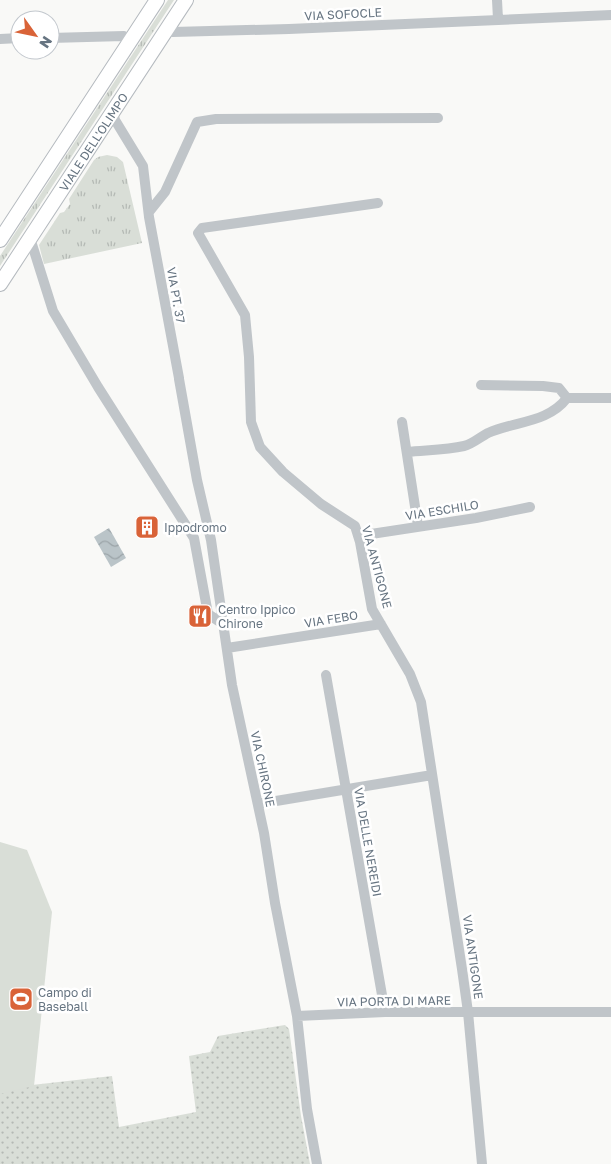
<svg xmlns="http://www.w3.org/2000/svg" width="611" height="1164" font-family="'Golos Text',sans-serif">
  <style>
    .grass { fill: url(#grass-tufts) }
    .garden { fill: url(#garden-dots) }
    .pitch { fill: #d9ded7 }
    .water { fill: url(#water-waves) }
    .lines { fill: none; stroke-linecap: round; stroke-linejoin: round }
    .secondary-casing { stroke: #b5babf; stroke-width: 16 }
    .street { stroke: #c0c5c9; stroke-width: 10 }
    .secondary { stroke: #fff; stroke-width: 14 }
    .labels { text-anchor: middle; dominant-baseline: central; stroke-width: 5; stroke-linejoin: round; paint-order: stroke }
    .street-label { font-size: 12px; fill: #667481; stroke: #fff }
    .poi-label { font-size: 12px; fill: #667481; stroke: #fff; text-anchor: start }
  </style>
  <defs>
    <pattern id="grass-tufts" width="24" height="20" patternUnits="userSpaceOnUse" patternTransform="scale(1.25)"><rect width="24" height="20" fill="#d9ded7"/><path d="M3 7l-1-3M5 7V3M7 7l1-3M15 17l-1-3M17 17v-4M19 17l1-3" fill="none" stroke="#b4b9b4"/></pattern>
    <pattern id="garden-dots" width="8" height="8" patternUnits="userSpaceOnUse" patternTransform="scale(1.25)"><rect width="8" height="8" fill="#d9ded7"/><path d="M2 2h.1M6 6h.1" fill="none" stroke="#b4b9b4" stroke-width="1.8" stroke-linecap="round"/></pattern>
    <pattern id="water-waves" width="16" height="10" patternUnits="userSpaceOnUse" patternTransform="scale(1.25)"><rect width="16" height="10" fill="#bac4c8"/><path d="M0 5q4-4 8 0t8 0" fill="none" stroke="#9ba4a8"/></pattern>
  </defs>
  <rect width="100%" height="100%" fill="#f9f9f7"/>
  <path class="grass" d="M168,0H174L0,266V256Z
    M107,155L117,157L123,162L142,243L44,264L39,245L60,213L64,212L70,204L69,199L94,160L98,157Z"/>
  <path class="garden" d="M285,1025L289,1029L301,1116L310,1164H0V1092L32,1085L112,1076L119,1127L196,1112L189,1056L210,1052L218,1036Z"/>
  <path class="pitch" d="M0,842L27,850L52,912L34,1086L0,1094Z"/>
  <path class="water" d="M109,528L126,558L111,567L94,537Z"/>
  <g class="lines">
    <g class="secondary-casing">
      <g id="secondary">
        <path d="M0,240L157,0"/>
        <path id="s1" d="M0,284L186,0"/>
      </g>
    </g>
    <path class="street" d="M497,0L498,19
      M167,28L173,32L289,29L611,15
      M50,38L124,36L131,40
      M0,39L20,38
      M113,111L115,120L143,166L149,217L179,378
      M378,203L202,228L198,233L245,315L249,357L251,422L260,447L283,472L321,504L355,526L360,542L372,609L410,674L421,702L462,969L468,1012L482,1164
      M149,212L165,192L197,122L216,119L438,118
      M30,238L53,311L98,387L194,538L208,614L223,624
      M179,379L197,480L211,540L232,685L264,833L275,903L297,1016L307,1109L317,1164
      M481,385L543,386L559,388L567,398
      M567,398H611
      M402,422L418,526
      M407,452C426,450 446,450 464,446C473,444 480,437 488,433C515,421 548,423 567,398
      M358,536L476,518L530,507
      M227,648L381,624
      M326,675L385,1012
      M258,804L432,775
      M297,1016L385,1012H611"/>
    <use href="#secondary" class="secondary"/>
  </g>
  <defs>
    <g id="building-square" transform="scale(1.25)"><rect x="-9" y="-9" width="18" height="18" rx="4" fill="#d96338" stroke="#fff"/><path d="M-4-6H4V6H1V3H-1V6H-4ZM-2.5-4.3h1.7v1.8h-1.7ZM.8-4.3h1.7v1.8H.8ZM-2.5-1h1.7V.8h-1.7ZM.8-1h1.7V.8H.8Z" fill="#fff"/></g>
    <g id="restaurant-square" transform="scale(1.25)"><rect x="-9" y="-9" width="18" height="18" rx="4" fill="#d96338" stroke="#fff"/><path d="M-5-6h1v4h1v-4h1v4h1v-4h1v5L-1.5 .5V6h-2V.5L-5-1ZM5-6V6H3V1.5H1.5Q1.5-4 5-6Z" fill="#fff"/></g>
    <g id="stadium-square" transform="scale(1.25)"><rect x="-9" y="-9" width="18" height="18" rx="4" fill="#d96338" stroke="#fff"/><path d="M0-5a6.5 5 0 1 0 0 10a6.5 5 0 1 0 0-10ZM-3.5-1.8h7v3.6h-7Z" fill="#fff"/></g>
  </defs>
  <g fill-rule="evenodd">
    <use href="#building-square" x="147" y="527"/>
    <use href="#restaurant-square" x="200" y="616"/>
    <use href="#stadium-square" x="21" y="999"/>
  </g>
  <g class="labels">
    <g class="street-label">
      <text transform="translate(343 14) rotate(-3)">VIA SOFOCLE</text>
      <text stroke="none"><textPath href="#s1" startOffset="170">VIALE DELL'OLIMPO</textPath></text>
      <text transform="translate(176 295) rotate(80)">VIA PT. 37</text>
      <text transform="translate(442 510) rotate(-9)">VIA ESCHILO</text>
      <text transform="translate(377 567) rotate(75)">VIA ANTIGONE</text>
      <text transform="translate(331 619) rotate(-9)">VIA FEBO</text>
      <text transform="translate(263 769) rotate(78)">VIA CHIRONE</text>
      <text transform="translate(368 842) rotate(80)">VIA DELLE NEREIDI</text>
      <text transform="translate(473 957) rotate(82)">VIA ANTIGONE</text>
      <text transform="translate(394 1001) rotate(-1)">VIA PORTA DI MARE</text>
    </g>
    <g class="poi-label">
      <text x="164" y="527">Ippodromo</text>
      <text x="218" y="609">Centro Ippico<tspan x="218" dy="14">Chirone</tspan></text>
      <text x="38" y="992">Campo di<tspan x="38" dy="14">Baseball</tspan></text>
    </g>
  </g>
  <g transform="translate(35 35) rotate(123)"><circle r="24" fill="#ffffff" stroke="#c2c7cd"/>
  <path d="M0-4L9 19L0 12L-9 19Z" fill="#d96338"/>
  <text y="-8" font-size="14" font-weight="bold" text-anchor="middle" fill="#667481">N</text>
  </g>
</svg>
